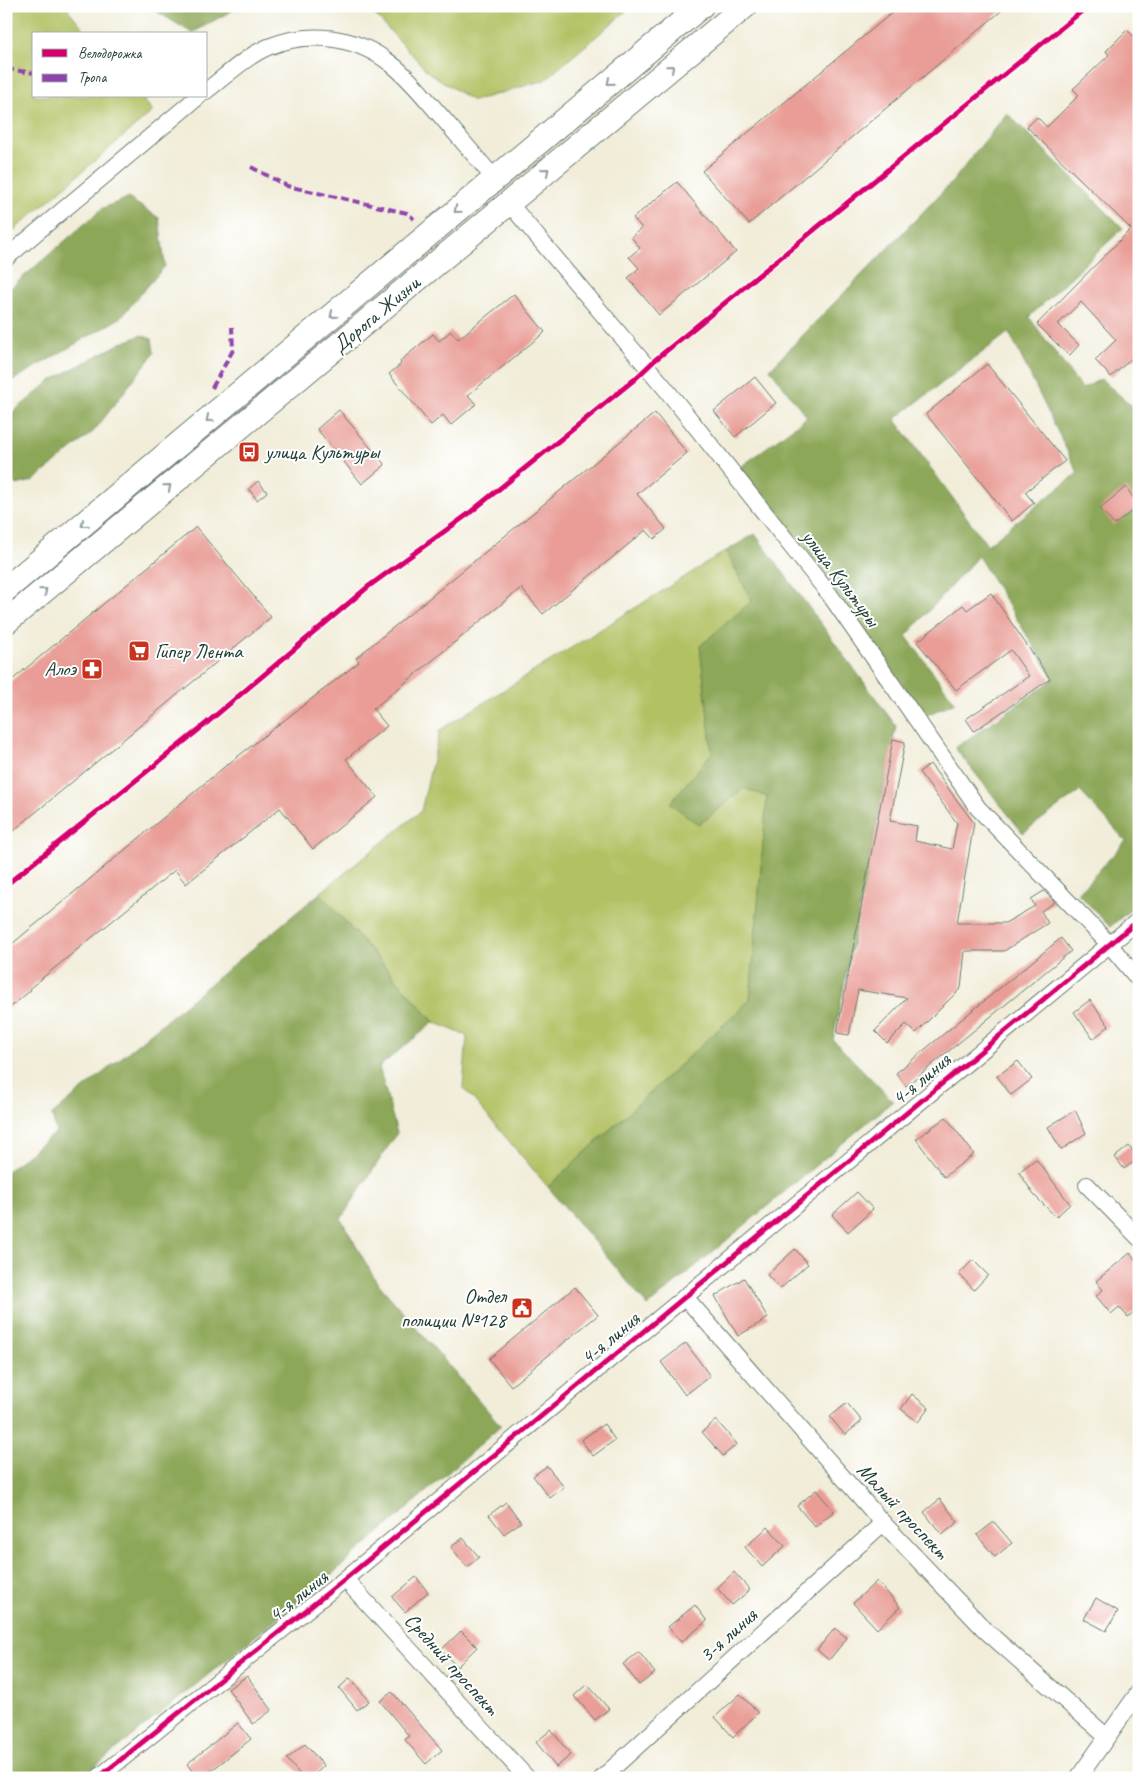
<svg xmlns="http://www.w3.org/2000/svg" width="1145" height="1784" font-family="Caveat,sans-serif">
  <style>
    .green { fill: #b2c163; stroke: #687f4c }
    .forest { fill: #8da759; stroke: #567246; fill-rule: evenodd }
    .building { fill: #e99d96 }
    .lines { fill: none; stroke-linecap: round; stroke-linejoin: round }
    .street-casing { stroke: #687b6e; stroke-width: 18 }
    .secondary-casing { stroke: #687b6e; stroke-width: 26 }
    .street { stroke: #fff; stroke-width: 16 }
    .secondary { stroke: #fff; stroke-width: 24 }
    .quiet { stroke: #8e44ad; stroke-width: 4; stroke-dasharray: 8 4; stroke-linecap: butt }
    .cycleway-casing { stroke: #fff; stroke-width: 8 }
    .cycleway { stroke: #d6006c; stroke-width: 5 }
    .oneway { stroke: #8f9e9a }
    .labels { text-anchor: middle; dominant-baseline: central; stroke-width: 4; stroke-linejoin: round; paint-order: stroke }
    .street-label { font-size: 21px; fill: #1f3d34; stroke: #fff }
    .poi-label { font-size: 21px; fill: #1f3d34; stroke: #fff; text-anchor: start }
  </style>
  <rect width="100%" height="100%" fill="#fff"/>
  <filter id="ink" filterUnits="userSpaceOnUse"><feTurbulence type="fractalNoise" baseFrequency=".02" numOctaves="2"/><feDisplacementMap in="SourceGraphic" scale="10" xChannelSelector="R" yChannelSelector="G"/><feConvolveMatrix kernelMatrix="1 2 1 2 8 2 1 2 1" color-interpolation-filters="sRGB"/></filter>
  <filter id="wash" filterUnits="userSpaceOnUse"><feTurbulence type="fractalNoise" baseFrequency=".0096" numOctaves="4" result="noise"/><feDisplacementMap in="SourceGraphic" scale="20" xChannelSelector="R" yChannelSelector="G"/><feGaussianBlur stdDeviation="1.12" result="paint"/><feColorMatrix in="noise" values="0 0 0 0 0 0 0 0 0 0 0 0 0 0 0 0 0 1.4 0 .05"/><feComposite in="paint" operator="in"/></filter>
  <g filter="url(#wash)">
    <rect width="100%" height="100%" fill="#f1edd9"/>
    <path class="green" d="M6,6H65L88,34H34V96H140L153,111L6,237Z
      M367,6H632L545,80L473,101L428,72Z
      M726,551L752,601L700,646L712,753L671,803L699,825L744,788L767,797L750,1000L548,1187L463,1087L467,1036L434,1022L320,893L421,811L440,730Z"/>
    <path class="forest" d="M148,6H240L192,33Z
      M1007,113L1123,228L1029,317L1082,389L1101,379L1139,412V902L1110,927L1078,893L1126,841L1080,791L1023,833L955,748L1054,679L978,556L906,636L955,702L925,716L778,514L738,469L807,417L770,369L953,181ZM1009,332L1078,473L987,545L895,419Z
      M128,198L159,218L165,266L120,318L10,382L6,387V292L103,208Z
      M142,335L152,339L154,353L94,431L33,481L16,485L6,474V418L52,380L121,343Z
      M755,534L896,726L833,1040L893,1101L648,1306L548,1187L750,1000L767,797L744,788L699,825L670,803L712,753L700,646L752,601L726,551Z
      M320,893L434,1022L379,1067L397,1133L341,1219L376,1281L501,1426L338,1569L81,1778H6V1172L56,1132L52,1115Z"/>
    <g id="blocks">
      <path class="building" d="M900,6H1007L749,224L702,171Z
        M1127,30L1139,41V363L1133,357L1111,377L1095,360L1116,340L1081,302L1058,324L1079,345L1069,356L1037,324L1131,229L1027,127L1037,117L1047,127L1079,95L1073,89L1109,55L1106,51Z
        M677,182L736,252L659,315L628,278L639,268L629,257L640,248L631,237L642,228L633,218Z
        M514,294L545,332L468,395L476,404L451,425L443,415L431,425L389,374L401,364L400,361L433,334L439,341L451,331L458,339Z
        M987,364L1065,461L1025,492L1034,503L1012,521L926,414Z
        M755,377L776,403L735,437L714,411Z
        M339,410L385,465L362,484L317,429Z
        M655,413L687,453L637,494L666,529L654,539L646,530L543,614L521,588L373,709L387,726L346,759L377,797L313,849L280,808L186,884L175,870L30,988L31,990L6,1011V949L223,768L359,662L356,658Z
        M258,481L267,492L257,500L249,489Z
        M1126,487L1139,506L1114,525L1100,508Z
        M196,527L271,617L12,832L6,826V685Z
        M991,593L1050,679L974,731L966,719L1029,676L1011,650L956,690L917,642L963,605L967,610Z
        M893,739L905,742L890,821L917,826L915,841L952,849L957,823L919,772L930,764L974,823L957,923H1005L1035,906L1031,899L1044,891L1055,902L1041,911L1048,923L1004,951H965L961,988L916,1033L906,1024L887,1043L875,1031L907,998L858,990L849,1035L837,1033Z
        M1061,938L1071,951L906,1086L896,1073Z
        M1090,1000L1109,1026L1093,1039L1074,1012Z
        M1018,1061L1032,1079L1011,1095L997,1076Z
        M1075,1110L1086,1133L1061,1150L1048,1127Z
        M946,1117L974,1154L944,1177L916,1139Z
        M1129,1146L1138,1159L1124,1169L1115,1157Z
        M1036,1159L1070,1204L1056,1217L1034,1195L1019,1172Z
        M857,1192L873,1209L848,1232L832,1215Z
        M795,1249L808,1264L780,1289L767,1275Z
        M1130,1253L1139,1264V1307L1128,1317L1119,1307L1111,1314L1096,1296L1103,1290L1096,1281Z
        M973,1260L988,1275L974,1290L959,1274Z
        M744,1278L768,1318L738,1336L715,1296Z
        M575,1287L598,1315L511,1386L489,1359Z
        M686,1343L710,1376L685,1395L661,1362Z
        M912,1394L929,1408L918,1422L901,1409Z
        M847,1403L862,1421L845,1435L830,1417Z
        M716,1420L737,1444L723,1456L702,1432Z
        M604,1424L615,1440L593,1456L581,1440Z
        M547,1466L564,1487L550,1498L533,1476Z
        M816,1490L834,1511L815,1527L797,1506Z
        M940,1499L958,1522L942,1535L924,1512Z
        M506,1502L521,1522L504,1534L489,1515Z
        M994,1522L1012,1543L995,1557L977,1535Z
        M768,1527L785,1546L762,1567L745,1547Z
        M463,1538L479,1557L467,1567L451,1547Z
        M734,1572L750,1590L732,1605L717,1588Z
        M416,1577L428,1592L405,1612L392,1597Z
        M877,1581L900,1607L877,1629L853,1603Z
        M1096,1598L1118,1611L1106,1631L1084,1619Z
        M695,1605L707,1621L681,1642L668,1627Z
        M835,1628L847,1638L829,1660L817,1650Z
        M461,1631L477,1647L457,1667L441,1650Z
        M639,1652L655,1673L639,1685L623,1664Z
        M247,1676L272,1710L253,1724L228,1689Z
        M350,1678L369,1701L357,1710L339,1688Z
        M587,1684L609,1709L595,1720L574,1696Z
        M392,1692L442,1750L426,1764L405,1740L409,1736L380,1701Z
        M740,1694L758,1713L733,1737L715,1717Z
        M238,1723L251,1739L202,1778H197L187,1764Z
        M551,1730L571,1755L556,1767L536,1742Z
        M305,1744L324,1766L311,1778H303L287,1759Z"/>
    </g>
  </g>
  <g filter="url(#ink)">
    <use href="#blocks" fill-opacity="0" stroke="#687b6e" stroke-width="1"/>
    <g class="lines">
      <g class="street-casing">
        <path id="street" d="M206,91C226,76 245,57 268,47C309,30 355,36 390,63C409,77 424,97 440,115C458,136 476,157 494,178
          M508,202L665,388L830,595L978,808L1109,944L1139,980
          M6,258L199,96
          M1087,1185L1139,1238
          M685,1297L883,1523L986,1631L1107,1737
          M345,1579L527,1778
          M98,1778L345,1579L1139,920
          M602,1778L883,1523
          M1078,1778L1139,1692"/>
      </g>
      <g class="secondary-casing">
        <path id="secondary" d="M6,589L701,6
          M6,622L745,6"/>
      </g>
      <use href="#street" class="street"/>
      <use href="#secondary" class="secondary"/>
      <path class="quiet" d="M6,69L34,73
        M251,167L287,186L407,213L414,219
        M212,388L233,350L232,327"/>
      <g class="cycleway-casing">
        <path id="cycleway" d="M6,885L202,727L369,586L467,515L635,379L655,360L1088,6
          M98,1778L345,1579L1139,920"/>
      </g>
      <use href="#cycleway" class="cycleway"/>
    </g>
    <defs><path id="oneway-chevron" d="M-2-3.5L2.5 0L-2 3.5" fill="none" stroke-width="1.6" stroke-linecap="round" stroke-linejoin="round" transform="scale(1.25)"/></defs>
    <g class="oneway">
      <use href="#oneway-chevron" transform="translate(671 68) rotate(-40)"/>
      <use href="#oneway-chevron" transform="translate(610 82) rotate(140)"/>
      <use href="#oneway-chevron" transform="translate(546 171) rotate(-40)"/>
      <use href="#oneway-chevron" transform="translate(457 210) rotate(140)"/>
      <use href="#oneway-chevron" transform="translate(333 315) rotate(140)"/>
      <use href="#oneway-chevron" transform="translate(209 419) rotate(140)"/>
      <use href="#oneway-chevron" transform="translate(168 487) rotate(-40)"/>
      <use href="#oneway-chevron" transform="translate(84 524) rotate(140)"/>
      <use href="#oneway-chevron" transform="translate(44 591) rotate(-40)"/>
    </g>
  </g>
  <defs>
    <g id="bus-square" transform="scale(1.125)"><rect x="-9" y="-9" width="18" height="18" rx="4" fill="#c8321e" stroke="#fff"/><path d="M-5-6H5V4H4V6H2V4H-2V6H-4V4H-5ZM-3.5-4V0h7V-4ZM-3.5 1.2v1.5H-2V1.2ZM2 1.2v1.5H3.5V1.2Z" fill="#fff"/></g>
    <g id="supermarket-square" transform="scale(1.125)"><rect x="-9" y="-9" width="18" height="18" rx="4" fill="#c8321e" stroke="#fff"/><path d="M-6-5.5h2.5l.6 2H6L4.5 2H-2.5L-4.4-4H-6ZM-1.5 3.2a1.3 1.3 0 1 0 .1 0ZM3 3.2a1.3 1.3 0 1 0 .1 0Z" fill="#fff"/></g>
    <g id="pharmacy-square" transform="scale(1.125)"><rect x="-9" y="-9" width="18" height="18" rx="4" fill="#c8321e" stroke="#fff"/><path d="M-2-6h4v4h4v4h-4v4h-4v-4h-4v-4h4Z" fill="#fff"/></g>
    <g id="civic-square" transform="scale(1.125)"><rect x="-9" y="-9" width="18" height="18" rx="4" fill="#c8321e" stroke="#fff"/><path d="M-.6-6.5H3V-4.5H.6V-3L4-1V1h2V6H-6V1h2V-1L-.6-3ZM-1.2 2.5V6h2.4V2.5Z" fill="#fff"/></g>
  </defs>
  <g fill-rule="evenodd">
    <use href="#bus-square" x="249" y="452"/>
    <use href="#supermarket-square" x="139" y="651"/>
    <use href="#pharmacy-square" x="92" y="669"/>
    <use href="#civic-square" x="522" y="1308"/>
  </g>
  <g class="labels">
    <g class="street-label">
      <text transform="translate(376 314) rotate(-40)">Дорога Жизни</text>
      <text transform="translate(841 578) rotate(53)">улица Культуры</text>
      <text transform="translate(921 1079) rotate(-40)">4-я линия</text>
      <text transform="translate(610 1338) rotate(-40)">4-я линия</text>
      <text transform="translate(903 1511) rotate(47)">Малый проспект</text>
      <text transform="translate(298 1596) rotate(-39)">4-я линия</text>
      <text transform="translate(728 1635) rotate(-42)">3-я линия</text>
      <text transform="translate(452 1664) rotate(48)">Средний проспект</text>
    </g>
    <g class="poi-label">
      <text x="265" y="452">улица Культуры</text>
      <text x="155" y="651">Гипер Лента</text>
      <text x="76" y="669" text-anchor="end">Алоэ</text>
      <text x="506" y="1296" text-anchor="end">Отдел<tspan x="506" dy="24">полиции №128</tspan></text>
    </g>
  </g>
  <rect width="1145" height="1784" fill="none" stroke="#fff" stroke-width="25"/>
  <rect x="32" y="32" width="175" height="65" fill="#ffffff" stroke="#a5b1ae"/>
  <rect x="42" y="49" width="25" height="8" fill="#d6006c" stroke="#a5b1ae"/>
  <text x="78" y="58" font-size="15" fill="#1f3d34">Велодорожка</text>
  <rect x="42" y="74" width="25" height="8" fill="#8e44ad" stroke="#a5b1ae"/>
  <text x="78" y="82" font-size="15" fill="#1f3d34">Тропа</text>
</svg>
